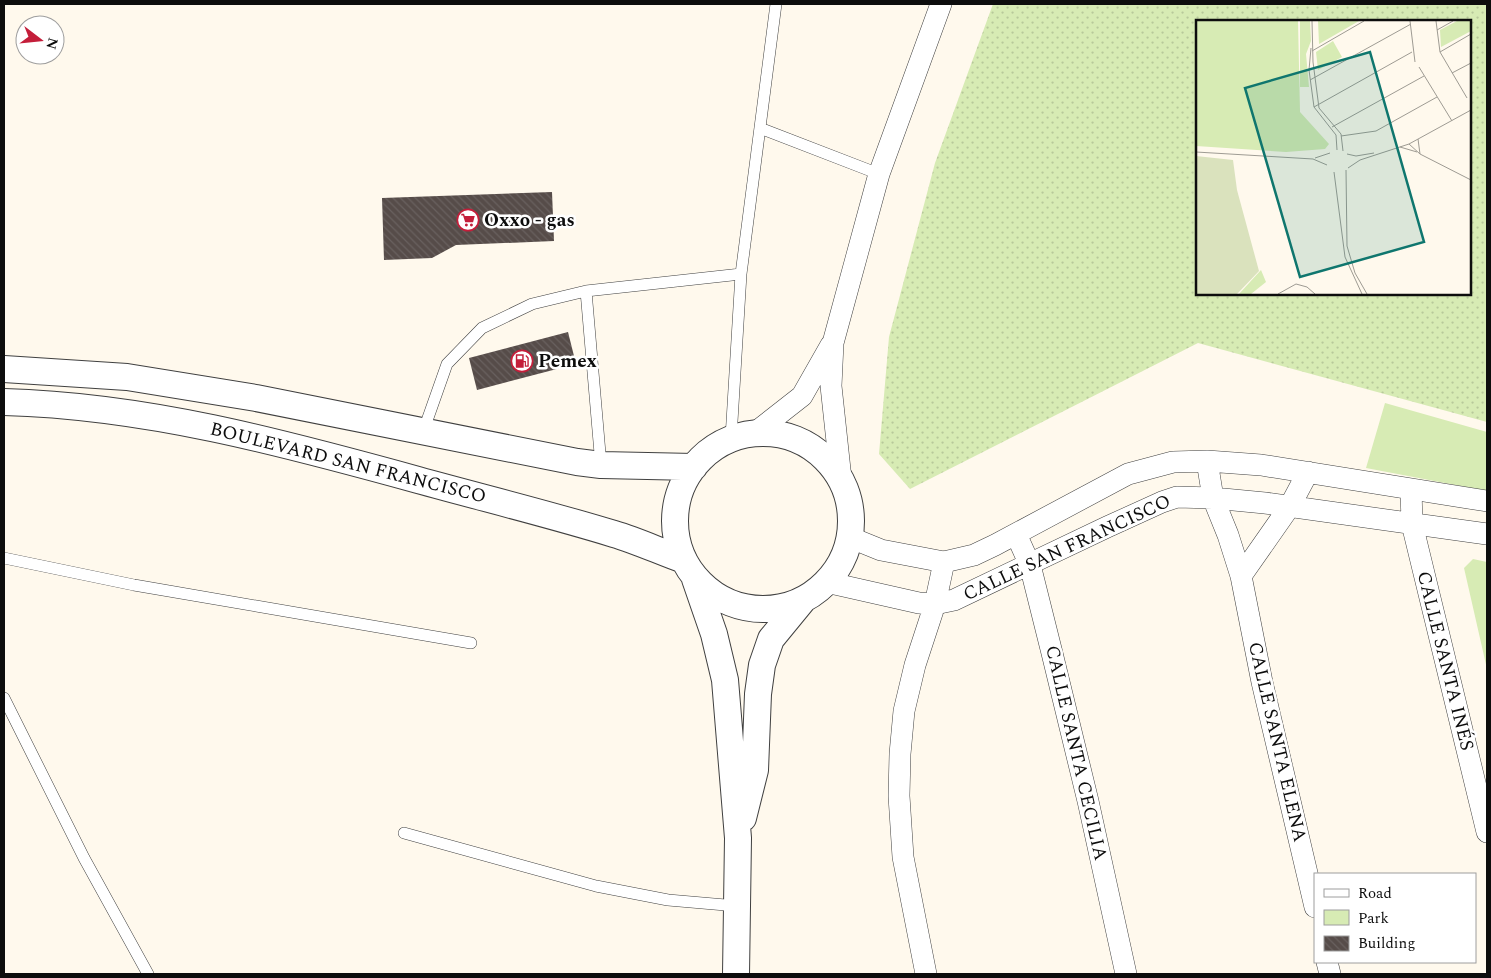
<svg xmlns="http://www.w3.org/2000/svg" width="1491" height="978" font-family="Spectral,serif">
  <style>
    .grass { fill: url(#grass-dots); fill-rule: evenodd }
    .park { fill: #d7ebb4 }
    .building { fill: url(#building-back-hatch) }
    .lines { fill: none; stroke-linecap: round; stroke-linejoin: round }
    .service-casing { stroke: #404040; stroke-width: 12 }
    .minor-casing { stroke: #404040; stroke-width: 22 }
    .tertiary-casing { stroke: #404040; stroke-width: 28 }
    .service { stroke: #fff; stroke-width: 11 }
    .minor { stroke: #fff; stroke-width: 21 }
    .tertiary { stroke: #fff; stroke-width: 26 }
    .labels { text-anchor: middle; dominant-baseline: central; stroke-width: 5; stroke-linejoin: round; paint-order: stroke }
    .poi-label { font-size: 19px; font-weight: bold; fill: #0d0d0d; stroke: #fff; text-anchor: start }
    .street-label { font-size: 19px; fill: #0d0d0d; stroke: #fff }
    .inset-road { fill: none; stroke: #9e9b93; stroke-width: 1 }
    .view { fill: #0f766e; fill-opacity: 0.15; stroke: #0f766e; stroke-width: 2.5 }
    .inset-edge { fill: none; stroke: #0d0d0d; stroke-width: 2.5 }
  </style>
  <defs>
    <pattern id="grass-dots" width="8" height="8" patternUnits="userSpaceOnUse" patternTransform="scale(1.25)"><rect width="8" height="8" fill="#d7ebb4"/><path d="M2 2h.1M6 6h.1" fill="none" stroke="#b7c89a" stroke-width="1.8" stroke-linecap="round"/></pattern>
    <pattern id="building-back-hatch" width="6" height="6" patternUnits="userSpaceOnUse" patternTransform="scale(1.25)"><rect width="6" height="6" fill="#564c49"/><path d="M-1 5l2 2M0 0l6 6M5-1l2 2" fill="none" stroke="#69615f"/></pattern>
  </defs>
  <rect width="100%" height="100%" fill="#fff9ed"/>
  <path class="grass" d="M993,4H1487V422L1198,343L910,489L879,454L889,337L935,163ZM1197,21H1470V294H1197Z"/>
  <path class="park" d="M1385,403L1487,432V491L1366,468Z
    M1473,559L1487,562V669L1464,568Z"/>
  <path class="building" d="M552,192L554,241L456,245L432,258L384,260L382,198Z
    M568,332L576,364L477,390L469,358Z"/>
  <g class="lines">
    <g class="service-casing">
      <path id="service" d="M760,128L879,174
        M586,291L601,465
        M423,432L447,364L482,328L532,304L586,291L741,274
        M731,438L741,274L776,4
        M4,558L134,585L471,643
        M4,698L84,858L148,974
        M404,833L596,886L668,900L737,906"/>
    </g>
    <g class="minor-casing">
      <path id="minor" d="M756,432L802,396L831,345
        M1207,461L1213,498L1228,535L1241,576L1262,682L1315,907
        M841,479L831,386L833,343L879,174L941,4
        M1411,489L1412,524L1487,832
        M1016,534L1030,565L1052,653L1088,801L1126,974
        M849,537L881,550L944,562L974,555L995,545L1128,474L1173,462L1207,461L1261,465L1487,501
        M1241,576L1290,506L1308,472
        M826,582L919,603L935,604L954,600L1107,527L1162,502L1177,497L1213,498L1265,503L1487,534
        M1327,962L1330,974
        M926,974L903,857L899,796L900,754L904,711L915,665L935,604L944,562"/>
    </g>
    <g class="tertiary-casing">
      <path id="tertiary" d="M4,369L127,377L256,398L577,462L601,465L694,467
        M4,402C147,406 280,442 418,480C483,498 549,514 614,534C638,541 661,552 684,560
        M675 521a88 88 0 1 1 176 0a88 88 0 1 1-176 0Z
        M695,579L714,634L725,680L738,838L736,974
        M743,818L755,770L758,694L762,665L771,639L803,600"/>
    </g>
    <use href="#service" class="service"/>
    <use href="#minor" class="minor"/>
    <use href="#tertiary" class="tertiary"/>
  </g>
  <defs>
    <g id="supermarket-ring" transform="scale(1.125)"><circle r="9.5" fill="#fff" stroke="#c41e3a" stroke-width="1.5"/><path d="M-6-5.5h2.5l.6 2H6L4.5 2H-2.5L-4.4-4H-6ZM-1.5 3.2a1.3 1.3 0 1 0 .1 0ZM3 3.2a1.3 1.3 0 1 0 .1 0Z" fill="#c41e3a"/></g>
    <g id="fuel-ring" transform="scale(1.125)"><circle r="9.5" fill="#fff" stroke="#c41e3a" stroke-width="1.5"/><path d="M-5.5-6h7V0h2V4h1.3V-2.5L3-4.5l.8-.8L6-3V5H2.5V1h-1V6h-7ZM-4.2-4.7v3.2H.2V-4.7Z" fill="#c41e3a"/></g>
  </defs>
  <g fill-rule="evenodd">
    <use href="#supermarket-ring" x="468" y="220"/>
    <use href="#fuel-ring" x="522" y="361"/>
  </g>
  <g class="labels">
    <g class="poi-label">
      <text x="484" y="220">Oxxo - gas</text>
      <text x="538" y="361">Pemex</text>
    </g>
    <g class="street-label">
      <text transform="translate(348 463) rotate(14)">BOULEVARD SAN FRANCISCO</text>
      <text transform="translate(1067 548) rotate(-25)">CALLE SAN FRANCISCO</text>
      <text transform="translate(1445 661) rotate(76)">CALLE SANTA INÉS</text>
      <text transform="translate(1277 742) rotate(77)">CALLE SANTA ELENA</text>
      <text transform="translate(1076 753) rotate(77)">CALLE SANTA CECILIA</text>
    </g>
  </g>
  <g transform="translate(1196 20)">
    <rect width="275" height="275" fill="#fff9ed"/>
    <path d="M0,1H102L104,92L133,124L129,129L90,132L0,126Z" fill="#d7ebb4"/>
    <path d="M0,136L37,140L41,170L63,251L41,274H0Z" fill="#dae2bd"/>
    <path d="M104,1H114L115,21L110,34L113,67H104ZM122,1H163L123,24ZM261,1H275V11L245,27L244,10ZM137,21L146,37L122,50L120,32ZM65,250L70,262L55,274H43Z" fill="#d7ebb4"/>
    <path class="inset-road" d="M116,1L117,42L123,88L145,114L147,131M214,1L219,42M240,1L244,32L271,78M241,10L257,1M115,28L113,50L118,87L140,115L141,130M116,31L168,1M244,32L275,14M223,47L256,101M256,53L275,43M114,60L215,4M118,87L216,32M136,107L228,56M145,116L180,111L241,77M222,119L224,134M213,124L224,134L275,160M204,127L221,132M0,132L117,139L131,145M151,134L160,136L178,133M119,138L134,133M152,148L164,140L213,124L275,90M150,150L151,226L159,253L171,274M138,152L149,237L166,274M82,274L100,264L111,267L119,274"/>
    <path class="view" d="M174,32L228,222L104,257L49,68Z"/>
    <rect width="275" height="275" class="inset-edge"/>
  </g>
  <rect width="1491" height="978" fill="none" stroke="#0d0d0d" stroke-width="10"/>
  <rect x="1314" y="873" width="162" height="90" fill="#ffffff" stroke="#9e9e9e"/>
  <rect x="1324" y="889" width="25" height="8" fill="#ffffff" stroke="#9e9e9e"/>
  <text x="1358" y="898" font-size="15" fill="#0d0d0d">Road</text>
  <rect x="1324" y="910" width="25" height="15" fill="#d7ebb4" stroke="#9e9e9e"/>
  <text x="1358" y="923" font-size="15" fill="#0d0d0d">Park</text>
  <rect x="1324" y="936" width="25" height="15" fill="url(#building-back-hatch)" stroke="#9e9e9e"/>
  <text x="1358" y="948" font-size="15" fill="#0d0d0d">Building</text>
  <g transform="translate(40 40) rotate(106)"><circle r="24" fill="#ffffff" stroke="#9e9e9e"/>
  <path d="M0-4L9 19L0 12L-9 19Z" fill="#c41e3a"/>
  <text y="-8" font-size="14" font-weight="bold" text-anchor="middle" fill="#0d0d0d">N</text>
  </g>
</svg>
